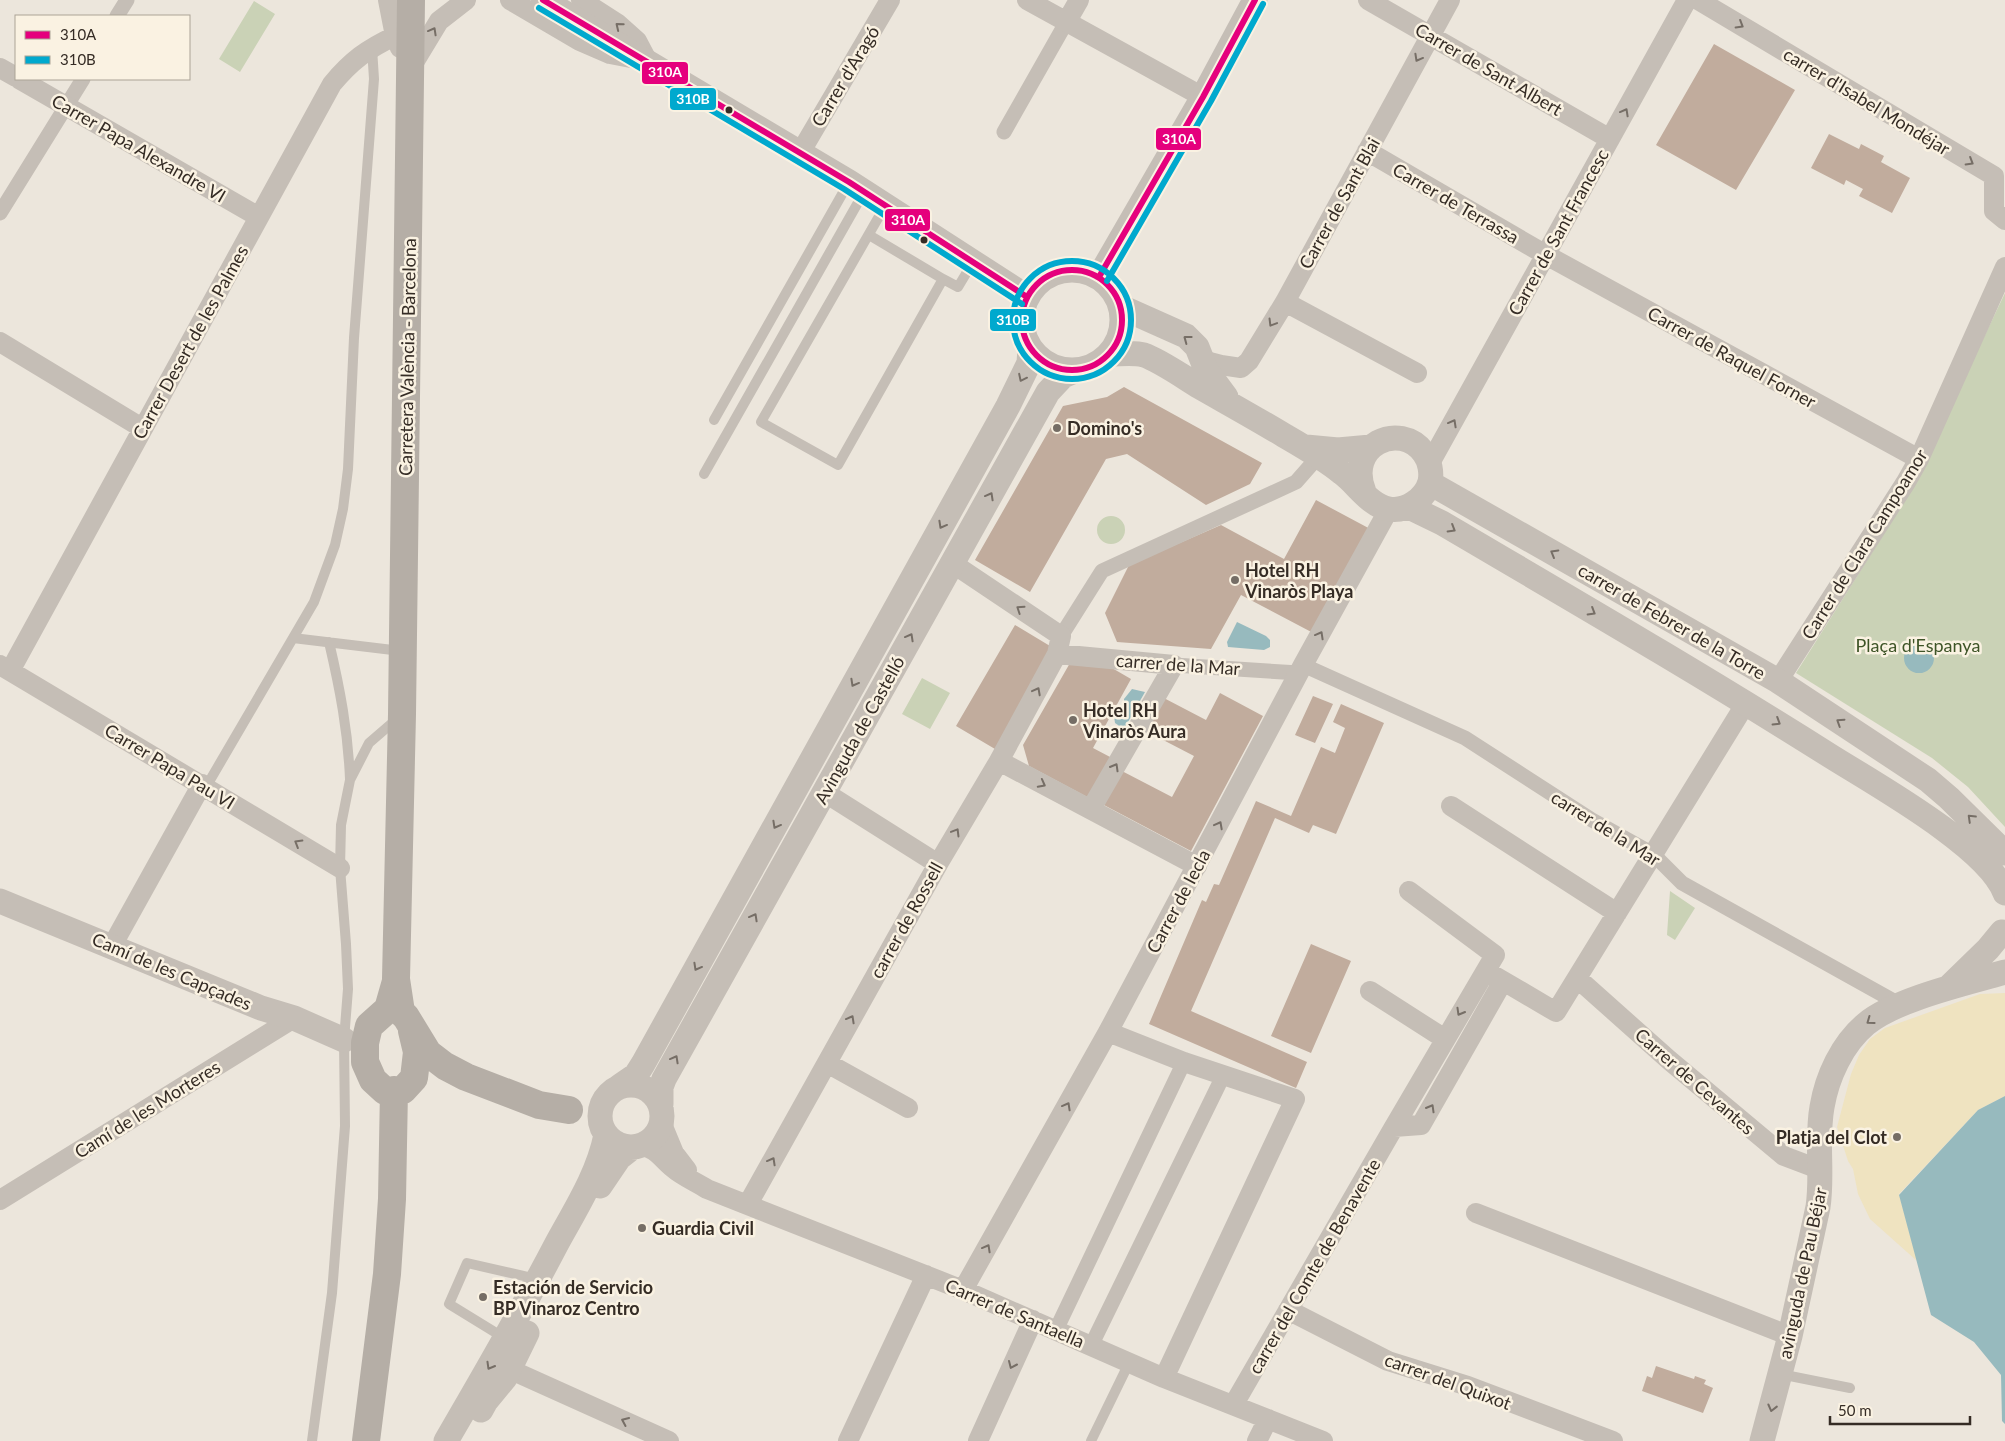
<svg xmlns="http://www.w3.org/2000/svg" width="2005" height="1441" font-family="Lato,sans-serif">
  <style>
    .green { fill: #cad2b6 }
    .sand { fill: #efe3c0 }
    .water { fill: #97babe }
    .building { fill: #c1ac9d }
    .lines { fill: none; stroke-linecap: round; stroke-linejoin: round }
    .service { stroke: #c5beb6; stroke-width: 10 }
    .pedestrian { stroke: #c5beb6; stroke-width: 15 }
    .minor { stroke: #c5beb6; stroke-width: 20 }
    .tertiary { stroke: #c5beb6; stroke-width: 25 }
    .secondary { stroke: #b5aea6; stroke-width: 28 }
    .bus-1-casing { stroke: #faf2e2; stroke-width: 10 }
    .bus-2-casing { stroke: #faf2e2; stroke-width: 10 }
    .bus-1 { stroke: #e5007d; stroke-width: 6 }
    .bus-2 { stroke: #00a9ce; stroke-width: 6 }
    .oneway { stroke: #766e66 }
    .bus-dot { fill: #352c25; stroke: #faf2e2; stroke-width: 2 }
    .poi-dot { fill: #756d65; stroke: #faf2e2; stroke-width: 2 }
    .labels { text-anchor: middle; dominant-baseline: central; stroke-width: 5; stroke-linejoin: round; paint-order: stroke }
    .street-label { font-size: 18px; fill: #352c25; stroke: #faf2e2 }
    .poi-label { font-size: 18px; font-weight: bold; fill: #352c25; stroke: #faf2e2; text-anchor: start }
    .park-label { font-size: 18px; fill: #3e5427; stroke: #faf2e2 }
    .line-badge { stroke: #faf2e2; stroke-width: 2 }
    .badge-label { font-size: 14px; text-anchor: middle; font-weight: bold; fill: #fff }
  </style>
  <rect width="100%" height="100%" fill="#ece6dc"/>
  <path class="green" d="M254,1L275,14L240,72L219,59Z
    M2005,293V827L1968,787L1932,758L1796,673L1909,494Z
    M1097 530a14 14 0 1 1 28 0a14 14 0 1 1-28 0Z
    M922,678L950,693L930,729L902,714Z
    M1670,891L1695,908L1675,940L1667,935Z"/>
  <path class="sand" d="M2005,993V1096L1978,1110L1899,1194L1917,1261L1870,1219L1858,1194L1853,1169L1848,1161L1837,1127L1851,1074L1859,1055L1870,1039L1885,1028L1980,994Z"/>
  <path class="water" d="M1237,622L1266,636L1270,640V647L1264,650L1228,647L1227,642Z
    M1904 658a15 15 0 1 1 30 0a15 15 0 1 1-30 0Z
    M1132,689L1145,692L1124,729L1115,723L1114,716L1124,706V699Z
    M2005,1096V1424L2002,1421L2001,1375L1974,1342L1931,1315L1899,1195L1978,1110Z"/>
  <path class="building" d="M1714,44L1795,90L1736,190L1656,145Z
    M1829,134L1859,149L1861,144L1884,156L1881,162L1910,178L1892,213L1859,196L1863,189L1846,180L1844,185L1811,168Z
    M1124,387L1262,463L1250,484L1206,505L1127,454L1106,459L1030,592L975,560L1063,406L1107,397Z
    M1316,500L1374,531L1317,635L1241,595L1211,649L1117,642L1105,613L1129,565L1221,525L1284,559Z
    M1015,625L1055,649L995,749L956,726Z
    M1070,663L1112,668L1131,679L1093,748L1112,758L1089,798L1029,766L1023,745Z
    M1220,693L1263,716L1191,851L1102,804L1120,770L1172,797L1194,756L1142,729L1160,696L1206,720Z
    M1313,696L1333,704L1315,743L1295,735Z
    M1341,704L1384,723L1336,834L1313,825L1309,833L1275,818L1191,1011L1307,1062L1296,1088L1149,1024L1202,900L1206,902L1214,884L1219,885L1256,801L1291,816L1321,747L1335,753L1345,728L1333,722Z
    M1311,944L1351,961L1311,1053L1271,1036Z
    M1656,1366L1694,1379L1695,1376L1706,1380L1704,1384L1713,1388L1703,1413L1642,1391L1647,1376L1652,1378Z"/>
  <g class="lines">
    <path class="service" d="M885,206L761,422L838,465L943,279L958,287L973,262
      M869,235L943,279
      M714,420L849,182
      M704,474L864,192
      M293,638L401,651
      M329,642C340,689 348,731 350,779
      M206,787L314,602L335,545L343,509L348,469L354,338L374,79L372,48
      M506,1339L449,1304L467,1263L537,1279
      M1780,1374L1850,1388
      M312,1441L332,1293L345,1126L344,1040L348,989L346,944L340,868L341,825L350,780L369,743L398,718
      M1091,1441L1129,1363"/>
    <path class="pedestrian" d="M117,16L127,0
      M1004,132L1067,21
      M0,213L83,79
      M1061,636L1102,571L1296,482L1318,457
      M1174,665L1299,673
      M1303,665L1465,738L1592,820L1653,854L1682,883L1901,1005
      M1056,1330L1184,1062
      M1091,1346L1224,1074"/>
    <path class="minor" d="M388,0L395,36L400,48
      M510,0L580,41L610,54L636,59
      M581,0L618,24L637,41L648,62
      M1027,0L1203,97
      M1368,0L1610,139
      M1698,0L1994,176V211L2005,220
      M1067,21L1079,0
      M0,68L16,77
      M410,69L439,21L466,0
      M19,79L259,217
      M1367,151L1546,255L1919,459
      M800,153L890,0
      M1285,302L1417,373
      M0,342L142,428
      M1202,360L1221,365L1241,368L1249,361L1285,302L1450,0
      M1429,465L1687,0
      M1057,654L1174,665L1091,809
      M0,665L340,868
      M10,671L332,84C351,61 367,49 395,36
      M1778,681L1906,482L1919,459L2005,267
      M999,761L1197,866
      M824,792L938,864
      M1451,806L1617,913
      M1409,891L1495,955L1394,1127L1421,1125L1503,981
      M112,946L202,784
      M1493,975L1556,1012L1746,703
      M1577,978L1669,1060L1784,1156L1821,1170
      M1370,991L1445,1039
      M1108,1032L1184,1062L1295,1099L1164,1378
      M827,1063L908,1108
      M662,1124L674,1153L687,1170
      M641,1146C655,1147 662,1159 673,1168C682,1176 696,1182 707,1189L963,1290L1164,1378L1323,1441
      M0,1200L294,1018
      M748,1204L938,864L999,761L1057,654L1061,636L952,563
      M1476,1213L1790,1336
      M963,1290L1108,1032L1303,665L1389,509
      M1288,1310L1388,1361L1468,1386L1613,1441
      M509,1369L669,1441
      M1234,1404L1394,1127
      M848,1441L926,1275
      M978,1441L1033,1320
      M1257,1441L1268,1419"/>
    <path class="tertiary" d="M543,0L849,182L1027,297
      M1022 320a50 50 0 1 1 100 0a50 50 0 1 1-100 0Z
      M1099,277L1203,97L1255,0
      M1121,307L1186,336L1197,347L1206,370L1226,397
      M1110,354C1120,354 1134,352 1144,355C1159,360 1185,378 1200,387C1228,403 1257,419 1285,436C1304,447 1325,459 1342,473C1357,484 1370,506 1389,509C1406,512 1425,499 1430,482C1432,473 1430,461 1424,453C1400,420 1345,445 1364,492
      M1306,447L1338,450L1371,447
      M1430,483L1778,681L1928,780L1949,798L2005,853
      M1409,507L1442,523C1573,600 1704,676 1832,757C1875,784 1988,847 2005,893
      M0,901L261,1008L294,1018L344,1040
      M1950,986L1988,949L2002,932
      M600 1116a31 31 0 1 1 62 0a31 31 0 1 1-62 0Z
      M620,1086L636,1075L643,1064L1008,406L1029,363L1030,348
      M661,1104V1087L664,1079L1048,392L1063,376L1077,370
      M600,1186L619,1158L633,1147
      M481,1410L486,1401L505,1378L527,1333
      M446,1441C484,1376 521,1312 556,1245C575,1210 598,1175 606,1135
      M1762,1441L1790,1336L1818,1207C1823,1174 1816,1140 1822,1107C1827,1077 1842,1044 1866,1024C1896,999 1967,983 2005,972"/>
    <path class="secondary" d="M411,0L402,714L396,979L401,1012L406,1017L428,1053L445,1066L466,1077L539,1105L569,1110
      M396,981L388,1009L369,1026L365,1043V1062L373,1080L385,1091L403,1090L414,1078L417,1052L412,1031
      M366,1441L387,1274L392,1199L394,1090"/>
    <g class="bus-1-casing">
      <path id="bus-1" d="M543,0L849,182L1027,297
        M1022 320a50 50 0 1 1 100 0a50 50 0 1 1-100 0Z
        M1099,277L1203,97L1255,0"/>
    </g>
    <g class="bus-2-casing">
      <path id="bus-2" d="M539,8L844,189L1022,304
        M1013 320a59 59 0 1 1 118 0a59 59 0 1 1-118 0Z
        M1107,281L1211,101L1263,4"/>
    </g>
    <use href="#bus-1" class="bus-1"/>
    <use href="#bus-2" class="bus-2"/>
  </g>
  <defs><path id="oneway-chevron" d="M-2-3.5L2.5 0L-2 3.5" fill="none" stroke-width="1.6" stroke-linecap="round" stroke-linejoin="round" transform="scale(1.25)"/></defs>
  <g class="oneway">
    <use href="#oneway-chevron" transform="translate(1740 25) rotate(31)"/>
    <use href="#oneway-chevron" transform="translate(619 26) rotate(-141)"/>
    <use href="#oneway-chevron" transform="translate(433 31) rotate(-61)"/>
    <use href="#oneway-chevron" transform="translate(1418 58) rotate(119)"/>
    <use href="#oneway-chevron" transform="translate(1625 112) rotate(-61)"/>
    <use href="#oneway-chevron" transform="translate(1970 162) rotate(31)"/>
    <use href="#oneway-chevron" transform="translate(1272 323) rotate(121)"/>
    <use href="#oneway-chevron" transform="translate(1187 339) rotate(-143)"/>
    <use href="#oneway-chevron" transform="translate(1022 378) rotate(116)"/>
    <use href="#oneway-chevron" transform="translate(1453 423) rotate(-61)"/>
    <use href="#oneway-chevron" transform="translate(990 496) rotate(-61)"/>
    <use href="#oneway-chevron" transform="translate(942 525) rotate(119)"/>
    <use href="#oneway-chevron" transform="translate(1452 529) rotate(31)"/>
    <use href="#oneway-chevron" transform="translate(1554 553) rotate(-150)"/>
    <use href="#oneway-chevron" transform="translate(1020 609) rotate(-146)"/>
    <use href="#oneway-chevron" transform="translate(1592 612) rotate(31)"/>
    <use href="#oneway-chevron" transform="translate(1320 635) rotate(-61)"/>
    <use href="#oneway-chevron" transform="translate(910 637) rotate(-61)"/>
    <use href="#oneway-chevron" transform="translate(854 683) rotate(119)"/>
    <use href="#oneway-chevron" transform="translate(1037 691) rotate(-62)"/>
    <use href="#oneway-chevron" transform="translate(1777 722) rotate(32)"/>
    <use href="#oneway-chevron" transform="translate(1840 722) rotate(-147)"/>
    <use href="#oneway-chevron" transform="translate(1115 767) rotate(-60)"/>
    <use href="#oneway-chevron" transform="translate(1042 784) rotate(28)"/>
    <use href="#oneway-chevron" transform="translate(1971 818) rotate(-136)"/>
    <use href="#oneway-chevron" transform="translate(776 825) rotate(119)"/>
    <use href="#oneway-chevron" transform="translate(1219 825) rotate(-62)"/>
    <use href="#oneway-chevron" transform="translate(956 832) rotate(-59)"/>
    <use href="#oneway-chevron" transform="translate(298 843) rotate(-149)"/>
    <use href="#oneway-chevron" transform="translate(754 917) rotate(-61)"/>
    <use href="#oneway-chevron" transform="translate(697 967) rotate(119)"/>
    <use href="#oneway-chevron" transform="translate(1460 1012) rotate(120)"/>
    <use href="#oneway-chevron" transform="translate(851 1019) rotate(-61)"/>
    <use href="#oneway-chevron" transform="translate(1870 1021) rotate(144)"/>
    <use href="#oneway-chevron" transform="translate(675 1059) rotate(-61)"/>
    <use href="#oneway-chevron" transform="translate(1067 1106) rotate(-61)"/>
    <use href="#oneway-chevron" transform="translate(1431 1108) rotate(-60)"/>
    <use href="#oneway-chevron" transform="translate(772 1161) rotate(-61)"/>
    <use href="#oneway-chevron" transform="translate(987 1248) rotate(-61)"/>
    <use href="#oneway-chevron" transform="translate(1012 1365) rotate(114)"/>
    <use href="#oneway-chevron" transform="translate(490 1366) rotate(120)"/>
    <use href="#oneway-chevron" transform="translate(1772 1408) rotate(104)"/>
    <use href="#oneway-chevron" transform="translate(625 1421) rotate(-156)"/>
  </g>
  <g class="bus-dot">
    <circle cx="729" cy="110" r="4.5"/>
    <circle cx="924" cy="240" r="4.5"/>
  </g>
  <g class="poi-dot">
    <circle cx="1057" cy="428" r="5"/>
    <circle cx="1235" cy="580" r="5"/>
    <circle cx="1073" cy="720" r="5"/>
    <circle cx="1897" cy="1137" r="5"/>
    <circle cx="642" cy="1228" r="5"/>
    <circle cx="483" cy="1297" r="5"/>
  </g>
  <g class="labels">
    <g class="street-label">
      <text transform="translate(1489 69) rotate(30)">Carrer de Sant Albert</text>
      <text transform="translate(845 76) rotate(-59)">Carrer d'Aragó</text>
      <text transform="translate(1867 101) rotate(31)">carrer d'Isabel Mondéjar</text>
      <text transform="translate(139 148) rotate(30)">Carrer Papa Alexandre VI</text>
      <text transform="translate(1339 203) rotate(-61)">Carrer de Sant Blai</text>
      <text transform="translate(1456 203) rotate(30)">Carrer de Terrassa</text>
      <text transform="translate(1558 232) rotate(-61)">Carrer de Sant Francesc</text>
      <text transform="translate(190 342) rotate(-61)">Carrer Desert de les Palmes</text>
      <text transform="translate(407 357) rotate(-89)">Carretera València - Barcelona</text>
      <text transform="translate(1732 357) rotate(29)">Carrer de Raquel Forner</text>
      <text transform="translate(1864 544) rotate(-58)">Carrer de Clara Campoamor</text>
      <text transform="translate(1672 621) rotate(30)">carrer de Febrer de la Torre</text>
      <text transform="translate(1178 664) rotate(4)">carrer de la Mar</text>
      <text transform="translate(859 730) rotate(-61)">Avinguda de Castelló</text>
      <text transform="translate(170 766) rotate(31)">Carrer Papa Pau VI</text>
      <text transform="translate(1606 828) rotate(32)">carrer de la Mar</text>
      <text transform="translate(1178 901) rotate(-62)">Carrer de Iecla</text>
      <text transform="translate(906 920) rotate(-61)">carrer de Rossell</text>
      <text transform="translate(172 971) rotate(23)">Camí de les Capçades</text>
      <text transform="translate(1695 1081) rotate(41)">Carrer de Cevantes</text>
      <text transform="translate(147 1109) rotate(-32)">Camí de les Morteres</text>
      <text transform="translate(1314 1266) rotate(-60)">carrer del Comte de Benavente</text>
      <text transform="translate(1802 1273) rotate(-78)">avinguda de Pau Béjar</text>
      <text transform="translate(1015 1313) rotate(23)">Carrer de Santaella</text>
      <text transform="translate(1448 1381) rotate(20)">carrer del Quixot</text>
    </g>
    <g class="poi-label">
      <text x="1067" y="428">Domino's</text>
      <text x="1245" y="570">Hotel RH<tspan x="1245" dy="21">Vinaròs Playa</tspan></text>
      <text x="1083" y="710">Hotel RH<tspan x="1083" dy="21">Vinaròs Aura</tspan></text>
      <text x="1887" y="1137" text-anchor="end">Platja del Clot</text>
      <text x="652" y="1228">Guardia Civil</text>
      <text x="493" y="1287">Estación de Servicio<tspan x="493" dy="21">BP Vinaroz Centro</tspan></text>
    </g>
    <g class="park-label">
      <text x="1918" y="645">Plaça d'Espanya</text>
    </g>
  </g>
  <g class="line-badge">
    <rect x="641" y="61" width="48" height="24" rx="5" fill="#e5007d"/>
    <rect x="669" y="87" width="48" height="24" rx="5" fill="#00a9ce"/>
    <rect x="1155" y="127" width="47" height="24" rx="5" fill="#e5007d"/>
    <rect x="884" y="208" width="47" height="24" rx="5" fill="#e5007d"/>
    <rect x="989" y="308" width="48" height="24" rx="5" fill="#00a9ce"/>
  </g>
  <g class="badge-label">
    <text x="665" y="77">310A</text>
    <text x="693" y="104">310B</text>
    <text x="1179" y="144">310A</text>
    <text x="908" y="225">310A</text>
    <text x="1013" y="325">310B</text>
  </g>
  <rect x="15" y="15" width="175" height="65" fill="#faf2e2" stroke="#aba396"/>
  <rect x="25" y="31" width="25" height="8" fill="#e5007d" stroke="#aba396"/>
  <text x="60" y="40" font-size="15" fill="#352c25">310A</text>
  <rect x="25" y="56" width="25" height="8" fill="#00a9ce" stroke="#aba396"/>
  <text x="60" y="65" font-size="15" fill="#352c25">310B</text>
  <path d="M1830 1416v8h140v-8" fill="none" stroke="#352c25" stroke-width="2.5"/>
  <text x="1838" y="1416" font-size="15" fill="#352c25" stroke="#faf2e2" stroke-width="4" paint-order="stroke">50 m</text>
</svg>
